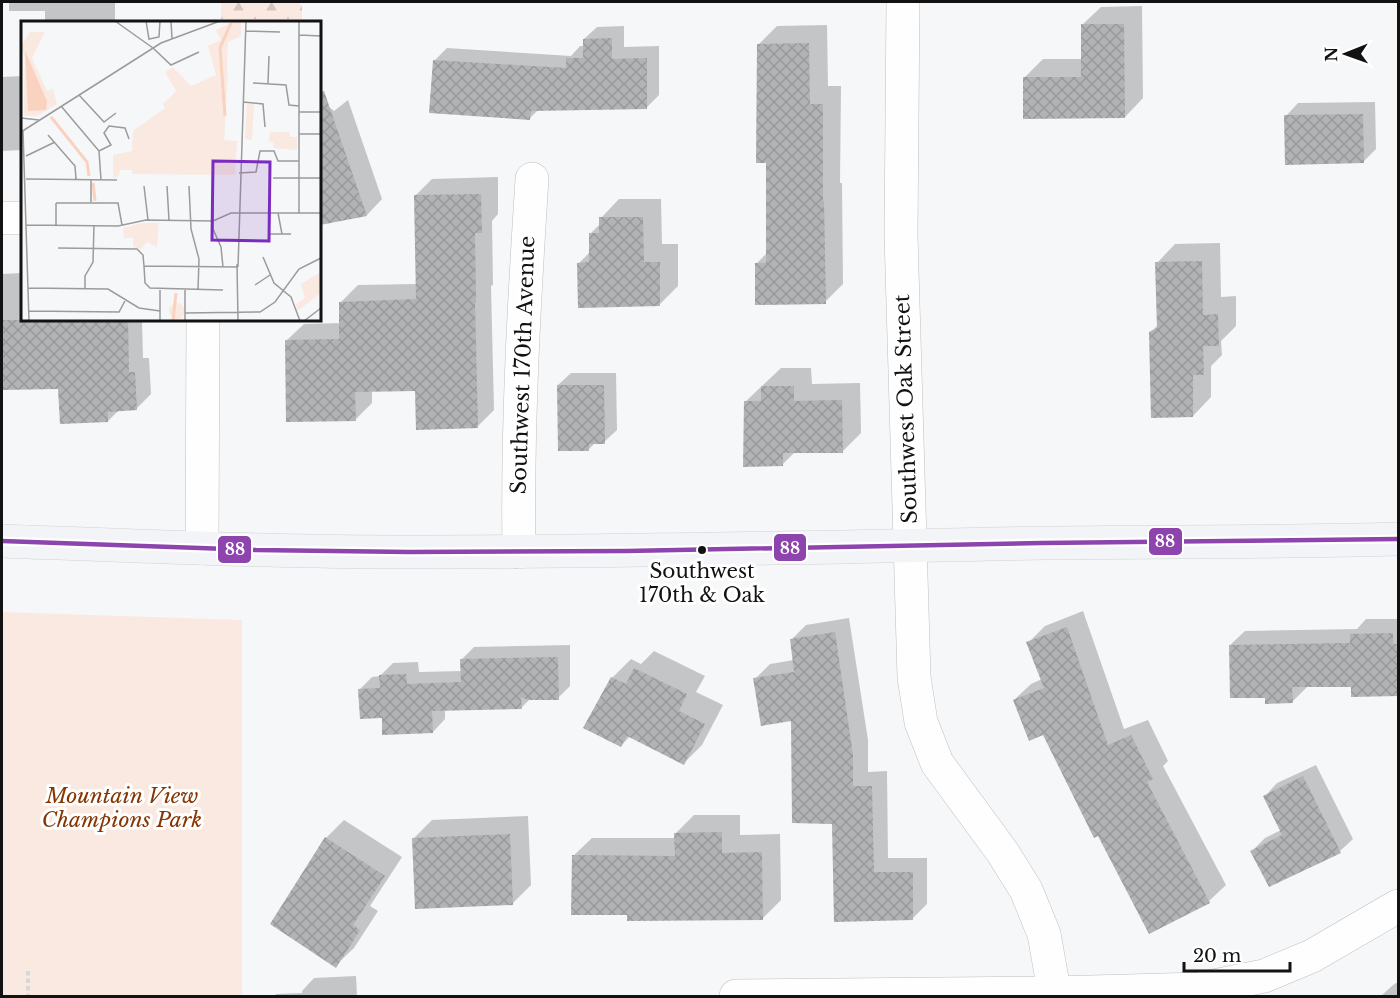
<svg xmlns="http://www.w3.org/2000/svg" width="1400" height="998" font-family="'Libre Baskerville',serif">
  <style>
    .forest { fill: url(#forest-firs) }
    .park { fill: #fae9e1 }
    .shadow { fill: #0003 }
    .building { fill: url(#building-cross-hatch) }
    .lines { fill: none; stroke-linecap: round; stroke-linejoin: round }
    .minor-casing { stroke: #bfbfc0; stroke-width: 34 }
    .major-casing { stroke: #d1d1d2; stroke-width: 34 }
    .path { stroke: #d6d7d8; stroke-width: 4; stroke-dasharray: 4.5 3; stroke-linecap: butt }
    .minor { stroke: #fefefe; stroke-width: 33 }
    .major { stroke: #f3f4f7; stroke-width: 33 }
    .bus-1-casing { stroke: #fff; stroke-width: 9 }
    .bus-1 { stroke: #8e44ad; stroke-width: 4.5 }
    .bus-dot { fill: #121213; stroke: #fff; stroke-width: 2 }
    .labels { text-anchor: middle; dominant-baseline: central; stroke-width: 6; stroke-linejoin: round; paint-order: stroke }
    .bus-label { font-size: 20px; fill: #121213; stroke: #fff }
    .street-label { font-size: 21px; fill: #121213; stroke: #fff }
    .park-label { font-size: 21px; font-style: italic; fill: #863603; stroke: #fff }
    .inset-river { fill: none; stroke: #f9d2c0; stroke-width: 3 }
    .inset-road { fill: none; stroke: #9b9b9c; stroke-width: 1.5 }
    .view { fill: #7b2cbf; fill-opacity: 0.15; stroke: #7b2cbf; stroke-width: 3 }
    .inset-edge { fill: none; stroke: #121213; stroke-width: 3 }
    .line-badge { stroke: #fff; stroke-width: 2 }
    .badge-label { font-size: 16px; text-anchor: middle; font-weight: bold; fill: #fff }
  </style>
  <defs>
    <pattern id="forest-firs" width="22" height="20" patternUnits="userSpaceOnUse" patternTransform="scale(1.5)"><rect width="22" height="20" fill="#fae9e1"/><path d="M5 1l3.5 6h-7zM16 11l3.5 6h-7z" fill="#d5c7c0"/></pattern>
    <pattern id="building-cross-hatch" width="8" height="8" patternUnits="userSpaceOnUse" patternTransform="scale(1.5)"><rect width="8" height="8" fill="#b2b3b4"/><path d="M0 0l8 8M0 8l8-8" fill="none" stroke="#98999a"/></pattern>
  </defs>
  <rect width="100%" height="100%" fill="#f6f7f8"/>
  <path class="forest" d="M274,2H296L302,5V19H221V3H272Z"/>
  <path class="park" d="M2,612L242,620V996H2Z"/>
  <path class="shadow" d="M9,2H115V22H45V11H9Z
    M184,2H240L239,3H184Z
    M1142,6L1143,98L1125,117L1024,78L1043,59H1082V25L1101,7Z
    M827,25L828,86H841L840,183H842L843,284L825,302L756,264L767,253V162L759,44L777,26Z
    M624,26V47L659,46V95L646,108L538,110L530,118L435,60L447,48L571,56L580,46H584V39L597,27Z
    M22,76V150L2,151V77Z
    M320,99L334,111L348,100L382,199L367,215L320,224Z
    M1375,102L1376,149L1363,162L1286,116L1298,103Z
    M498,177V214L492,221L493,285L491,286L494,410L477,427L416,390L372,391V403L355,420L287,340L304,324L341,323V302L358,285L417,284L415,196L432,179Z
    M619,199H661L662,244H678V286L659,305L579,263L590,252V234L601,223V218Z
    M1220,243L1221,297L1236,296V326L1221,341L1222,355L1211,366V397L1193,416L1151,332L1159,324L1157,263L1175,244Z
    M22,273V320H142L143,358H149L151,394L136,409L119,410L108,421L60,388L2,389V274Z
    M781,368H811L812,384L860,383L861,433L842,452H795L782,465L745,402Z
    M571,373H616L617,430L604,442H596L588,450L558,385Z
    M1083,611L1124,729L1148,720L1168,761L1163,766L1226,885L1209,901L1150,932L1044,733L1014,700L1031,684L1042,679L1028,643L1045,626Z
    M849,618L868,740V772L887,771L888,858H927V904L912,919L836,920L834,822L792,720L755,679L770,664L794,660L791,640L806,625Z
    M1366,619H1398V695H1353V685L1307,687L1292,702L1266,697L1230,645L1245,631L1357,629Z
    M570,645V686L558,698L530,699L521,708L445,709V719L433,732L384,717L360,689L372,677L380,676L393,663L418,662L419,672L462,671V659L474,647Z
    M654,651L705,676L696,692L723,705L702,745L684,763L630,736L621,746L612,678L631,659L641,664Z
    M1316,765L1353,839L1340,851H1252L1265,838L1281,830L1265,796L1277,783Z
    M694,815H740V835L780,834L781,900L763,918L629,914L573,856L592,838H676V833Z
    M528,816L531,885L513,903L413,839L432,820Z
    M344,820L402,857L370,906L378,911L354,948L335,966L326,838Z
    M356,976L357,996H274L276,994L302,993V991L314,978Z
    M1398,982V996H1381L1393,985Z"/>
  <path class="building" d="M1081,24H1124L1125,118L1023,119V77H1081Z
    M612,38V59L647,58V109L531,111L530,120L429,113L433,60L566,68V58H583V39Z
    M809,43L810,104H823V201H824L826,304L755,305V263H766V163H756L757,44Z
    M320,91H324L367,216L320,225Z
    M1363,114L1364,163L1285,165L1284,115Z
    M481,194L482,233H475L476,303H475L478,428L416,430L415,391L355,392L356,421L286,422L285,340L339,339V302L416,299L414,195Z
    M599,217H643L644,262H660V306L578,308L577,263L589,262V233H599Z
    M1202,261L1203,315L1218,314L1219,346H1203L1204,375H1193V417L1151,418L1149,332L1157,328L1155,262Z
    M2,320H128L129,372H135L137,410L108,412V422L60,424L58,389L2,390Z
    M557,385H604L605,444H589V451H558Z
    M761,386H794V401L842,400L843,453H783V466L743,467L744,401H761Z
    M1067,627L1108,745L1131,735L1153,779L1147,782L1210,903L1149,934L1098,836L1094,838L1043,735L1029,741L1013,700L1044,688L1026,642Z
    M835,632L853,755V786H872L874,872H913V920L834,922L832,824L792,823L791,721L761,726L753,678L794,672L790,639Z
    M1393,633V644H1398V696L1351,697V687H1292L1293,703L1265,704V698H1230L1229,645L1350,643V634Z
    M558,657L559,700H528L521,697L522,709L432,711L433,733L382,735V718L360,719L358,689L380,688L379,675L406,674L407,684L461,682L460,659Z
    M634,668L687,694L679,711L705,724L684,765L627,736L621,747L583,728L611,677L626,684Z
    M1303,776L1341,853L1269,887L1250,851L1282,835L1263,796Z
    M722,832V853L762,852L763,920L627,921V915H571L572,855L675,856L674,833Z
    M510,834L513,905L415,909L412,838Z
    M325,837L385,876L353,925L360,930L336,968L270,924Z"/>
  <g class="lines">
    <g class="minor-casing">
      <path id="minor" d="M903,2L901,235L914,677L921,722L937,763L1003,853L1026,890L1044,934L1055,996
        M2,218H22
        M202,548L203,320
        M519,552C517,428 524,303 532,179
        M736,996L1055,993L1199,989L1264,976L1312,956L1398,906"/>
    </g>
    <g class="major-casing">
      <path id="major" d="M2,541C137,546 273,552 409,552C603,552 797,548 991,544C1127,541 1263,543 1398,539"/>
    </g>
    <path class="path" d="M28,971V996"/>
    <use href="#minor" class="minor"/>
    <use href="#major" class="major"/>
    <g class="bus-1-casing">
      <path id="bus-1" d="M2,541L256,550L409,552L627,551L1042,543L1398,539"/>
    </g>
    <use href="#bus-1" class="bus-1"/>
  </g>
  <circle class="bus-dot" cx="702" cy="550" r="5"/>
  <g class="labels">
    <g class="bus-label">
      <text x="702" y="571">Southwest<tspan x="702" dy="24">170th &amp; Oak</tspan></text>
    </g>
    <g class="street-label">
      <text transform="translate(523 365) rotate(-88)">Southwest 170th Avenue</text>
      <text transform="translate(906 409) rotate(-92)">Southwest Oak Street</text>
    </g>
    <g class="park-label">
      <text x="122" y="796">Mountain View<tspan x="122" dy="24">Champions Park</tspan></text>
    </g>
  </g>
  <g transform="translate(21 21)">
    <rect width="300" height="300" fill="#f6f7f8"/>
    <path d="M213,0H220V15L207,21L203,120L170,66L195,54L187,25L200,19L195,9ZM226,83H233L231,119L224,118Z" fill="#fae9e1"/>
    <path d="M249,111H268L269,116H276V129L253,127L252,121H248ZM148 290a8 8 0 1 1 16 0a8 8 0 1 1-16 0Z" fill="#fae9e1"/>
    <path d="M9,11H24L11,37L26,70L32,68L36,83L16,95H3L4,37L0,25Z" fill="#fae9e1"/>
    <path d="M4,28L27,74L33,75L36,83L15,95H3ZM152,46L170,65L207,49L203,119L216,120L214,154L111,153V149H99L98,155L92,157V134L111,130L112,110L144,87L142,83L155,70L144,51ZM121,202H138L136,226L126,221L120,228L112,226V217H103L102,207ZM300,251V272L276,290L275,283L284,277L280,263Z" fill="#fae9e1"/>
    <path d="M4,30L26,80L25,89L7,90Z" fill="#f9d2c0"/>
    <path class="inset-river" d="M204,95L199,27L210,2M30,96L66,141L68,155M72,162L74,180M152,300L155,272"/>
    <path class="inset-road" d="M94,0L132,27M125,0L128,18L138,16L139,0M150,0L151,18M225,10L259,11M278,14L300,15M132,27L150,44L178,31M232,62L265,64L268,84L278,85M247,62L248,35M58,74L83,101L95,92M222,81L242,83L244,106M40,85L78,130L80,159M278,91H300M0,97L18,99M2,110L8,300M0,111L140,22L199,0M278,113H300M27,114L54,145L55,158M78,130L90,124L83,112L88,105L104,107L108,118M5,135L34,121M218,152L235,151L239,130H253L257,140H278M252,157H300M5,158L96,159M123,165L127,199M146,165L148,199M168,165L170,208L178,238L177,269M192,165V208L200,226L202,246M70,181V159M35,182H97L101,204M35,182V204M257,192L261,213M278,192V0M5,204L97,205L125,199L192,200L210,192H300M248,213H270M37,227L116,228L122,234L123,245L217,246M242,236L253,262L270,276L279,300M216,243L217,300M123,245L124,262L129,267L202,269M217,246L225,0M234,264L249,254M7,267L87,268L118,287L139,290M64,267V255L72,241L73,204M8,290L98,291L105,278M164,292L239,291L254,281L278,248L300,237M139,300V269M164,300V269M283,300L300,287"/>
    <path class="view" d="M192,140L249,141L248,220L191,219Z"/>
    <rect width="300" height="300" class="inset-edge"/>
  </g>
  <g class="line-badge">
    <rect x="1148" y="527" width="35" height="29" rx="6" fill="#8e44ad"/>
    <rect x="773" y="533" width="34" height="29" rx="6" fill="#8e44ad"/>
    <rect x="217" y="535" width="35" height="29" rx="6" fill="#8e44ad"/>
  </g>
  <g class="badge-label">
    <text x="1165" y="547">88</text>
    <text x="790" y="554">88</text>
    <text x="235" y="555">88</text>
  </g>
  <rect width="1400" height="998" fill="none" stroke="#121213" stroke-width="6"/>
  <g transform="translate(1346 54) rotate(269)" stroke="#ffffff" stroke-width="4.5" paint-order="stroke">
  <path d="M0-4.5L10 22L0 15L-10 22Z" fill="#121213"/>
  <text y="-9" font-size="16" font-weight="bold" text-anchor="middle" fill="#121213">N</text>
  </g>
  <path d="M1184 962v9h106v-9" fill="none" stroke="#121213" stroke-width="3"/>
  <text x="1193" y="962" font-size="18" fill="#121213" stroke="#ffffff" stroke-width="4.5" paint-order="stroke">20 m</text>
</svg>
